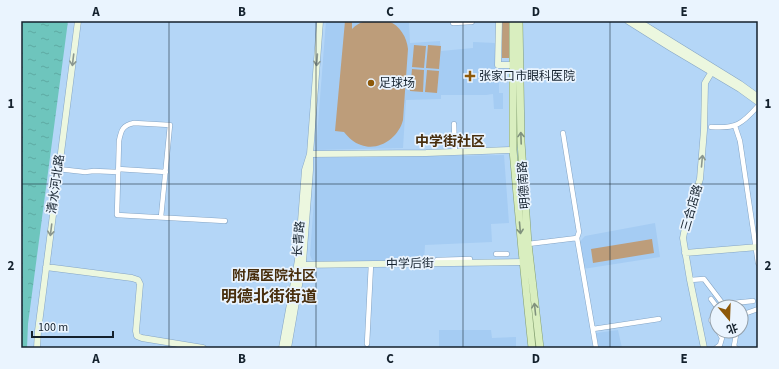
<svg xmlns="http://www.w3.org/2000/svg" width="779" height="369" font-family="'Source Sans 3','Noto Sans SC',sans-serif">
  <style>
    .built { fill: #a5ccf3 }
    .grass { fill: #bd9d7a }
    .water { fill: url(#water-ripples) }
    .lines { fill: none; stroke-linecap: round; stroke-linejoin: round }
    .street-casing { stroke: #85a5c5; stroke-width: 5.5 }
    .secondary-casing { stroke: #85a5c5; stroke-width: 7 }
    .primary-casing { stroke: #839f70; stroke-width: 8 }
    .street { stroke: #fff; stroke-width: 4.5 }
    .secondary { stroke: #ecf7df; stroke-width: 6 }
    .primary { stroke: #d9eebf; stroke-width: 7 }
    .oneway { stroke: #8b978f }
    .oneway2 { stroke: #80927d }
    .grid { fill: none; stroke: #14212d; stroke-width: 1; stroke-opacity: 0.55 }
    .poi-dot { fill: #8d5809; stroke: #eaf4fe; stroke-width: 1.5 }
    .labels { text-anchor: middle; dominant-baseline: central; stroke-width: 3.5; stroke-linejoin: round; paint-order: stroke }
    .poi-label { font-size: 12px; fill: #14212d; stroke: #eaf4fe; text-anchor: start }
    .street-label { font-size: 12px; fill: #14212d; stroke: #eaf4fe }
    .quarter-label { font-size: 14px; font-weight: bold; fill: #482e0d; stroke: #eaf4fe }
    .district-label { font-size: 16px; font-weight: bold; fill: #482e0d; stroke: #eaf4fe }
    .neatline { fill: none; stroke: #14212d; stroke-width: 1.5 }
    .grid-label { font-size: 13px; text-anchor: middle; font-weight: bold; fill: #14212d }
  </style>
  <defs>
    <pattern id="water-ripples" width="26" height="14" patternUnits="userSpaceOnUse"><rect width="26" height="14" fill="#6ec5bd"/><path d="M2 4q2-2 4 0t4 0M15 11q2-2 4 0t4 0" fill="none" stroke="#5ea9a3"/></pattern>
  </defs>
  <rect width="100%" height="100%" fill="#b4d6f7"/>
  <path class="built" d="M326,21H409L410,43L440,41L441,51L473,48V42L496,43L495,70H499V93H503V109H494L493,94L486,95H441V94V99L406,100L403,148L316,150Z
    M504,155L509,223L491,224L492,242L425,245L424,261H314L312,260L310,255L317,158Z
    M655,223L660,257L583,269L579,244L582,239L585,236Z
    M439,330H491L492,338L516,337V348H439Z
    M618,330L622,348H599L596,333Z"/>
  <path class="grass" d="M345,21H352V29C360,21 365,21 375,21C379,21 385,20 388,21C400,25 407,38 408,49L403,120C399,137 379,152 361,145C354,143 349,138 344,132L335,131Z
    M501,21H509L510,58H502Z
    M414,45L426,46L424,68L412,67Z
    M428,45L441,46L439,69L426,68Z
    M412,69L424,70L423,92L410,91Z
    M427,70L439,71L437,93L425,92Z
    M652,239L654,253L593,263L591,249Z"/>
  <path class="water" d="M21,21H68L28,324L27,348H21Z"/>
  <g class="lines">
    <g class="street-casing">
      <path id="street" d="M453,21V23L472,22
        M454,124L455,152
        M735,126L740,141L758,263
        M711,127C736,129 742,124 758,106
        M563,133L579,232L577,238
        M58,169L85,172L94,171L118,172
        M118,169L166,172
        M161,217L170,125L134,123C123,125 121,130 119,141L117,215L225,221
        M528,244L577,238L596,348
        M496,254H507
        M437,260L470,259
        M690,280L704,279L723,304L753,301
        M711,299L717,307
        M741,315L758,309
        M711,320L717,330
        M593,329L659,319
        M733,331L736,335L734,346L736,348
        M367,344L371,264
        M716,348L720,345L722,338L718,331"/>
    </g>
    <g class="secondary-casing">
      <path id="secondary" d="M499,21L498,65H513
        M628,21L671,48L740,89L758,102
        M638,21L740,84L758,97
        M685,253L758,247
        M298,265L523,262
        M46,267L132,278L138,280L140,284L136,331L137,336L142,338L203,348
        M37,348L38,331L78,21
        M282,348L298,260L305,170L310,154L320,21
        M288,348L303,262L310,170V154L426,153L513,150
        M704,348L690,280L683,238L685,228L700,179L704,130L705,83L714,68"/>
    </g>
    <g class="primary-casing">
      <path id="primary" d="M513,21V150L522,250L532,348
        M519,21L521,142L528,244L540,348"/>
    </g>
    <use href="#street" class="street"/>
    <use href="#secondary" class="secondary"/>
    <use href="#primary" class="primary"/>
  </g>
  <defs><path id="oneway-shaft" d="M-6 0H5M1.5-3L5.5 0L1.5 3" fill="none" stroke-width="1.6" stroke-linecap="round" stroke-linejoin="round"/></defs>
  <g class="oneway">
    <use href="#oneway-shaft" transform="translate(73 60) rotate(97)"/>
    <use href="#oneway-shaft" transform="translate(317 60) rotate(94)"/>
    <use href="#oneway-shaft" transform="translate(702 161) rotate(-85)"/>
    <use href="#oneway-shaft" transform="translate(51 230) rotate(97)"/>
  </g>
  <g class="oneway2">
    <use href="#oneway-shaft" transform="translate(521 138) rotate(-92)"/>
    <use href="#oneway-shaft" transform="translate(520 228) rotate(85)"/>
    <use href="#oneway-shaft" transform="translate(535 309) rotate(-96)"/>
  </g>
  <path class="grid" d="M169,21V348M316,21V348M463,21V348M610,21V348M21,184H758"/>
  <g class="poi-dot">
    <path d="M468 70h4v4h4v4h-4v4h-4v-4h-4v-4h4z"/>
    <circle cx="371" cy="83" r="4"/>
  </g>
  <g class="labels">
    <g class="poi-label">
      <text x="479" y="76">张家口市眼科医院</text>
      <text x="379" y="83">足球场</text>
    </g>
    <g class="street-label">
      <text transform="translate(56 184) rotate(-82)">清水河北路</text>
      <text transform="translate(524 185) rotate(-94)">明德南路</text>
      <text transform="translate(692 208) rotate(-74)">三合店路</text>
      <text transform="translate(299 239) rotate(-85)">长青路</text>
      <text transform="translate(410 264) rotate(-1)">中学后街</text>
    </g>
    <g class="quarter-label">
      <text x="450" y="142">中学街社区</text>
      <text x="274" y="276">附属医院社区</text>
    </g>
    <g class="district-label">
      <text x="269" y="297">明德北街街道</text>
    </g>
  </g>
  <rect width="779" height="369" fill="none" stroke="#eaf4fe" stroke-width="44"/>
  <g transform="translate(729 319) rotate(161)"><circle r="19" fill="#eaf4fe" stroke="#94a0aa"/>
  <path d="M0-3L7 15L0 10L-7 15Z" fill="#8d5809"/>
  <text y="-6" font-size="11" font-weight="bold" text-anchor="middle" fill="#14212d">北</text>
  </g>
  <path d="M32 331v6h81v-6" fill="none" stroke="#14212d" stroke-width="2"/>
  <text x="38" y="331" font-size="12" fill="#14212d" stroke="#eaf4fe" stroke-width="3" paint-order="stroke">100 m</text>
  <rect x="22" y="22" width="735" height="325" class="neatline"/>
  <g class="grid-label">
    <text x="96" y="16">A</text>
    <text x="242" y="16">B</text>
    <text x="390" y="16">C</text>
    <text x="536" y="16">D</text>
    <text x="684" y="16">E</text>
    <text x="11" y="108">1</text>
    <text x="768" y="108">1</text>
    <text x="11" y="270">2</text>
    <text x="768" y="270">2</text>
    <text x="96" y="363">A</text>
    <text x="242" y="363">B</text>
    <text x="390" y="363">C</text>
    <text x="536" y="363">D</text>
    <text x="684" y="363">E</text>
  </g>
</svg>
